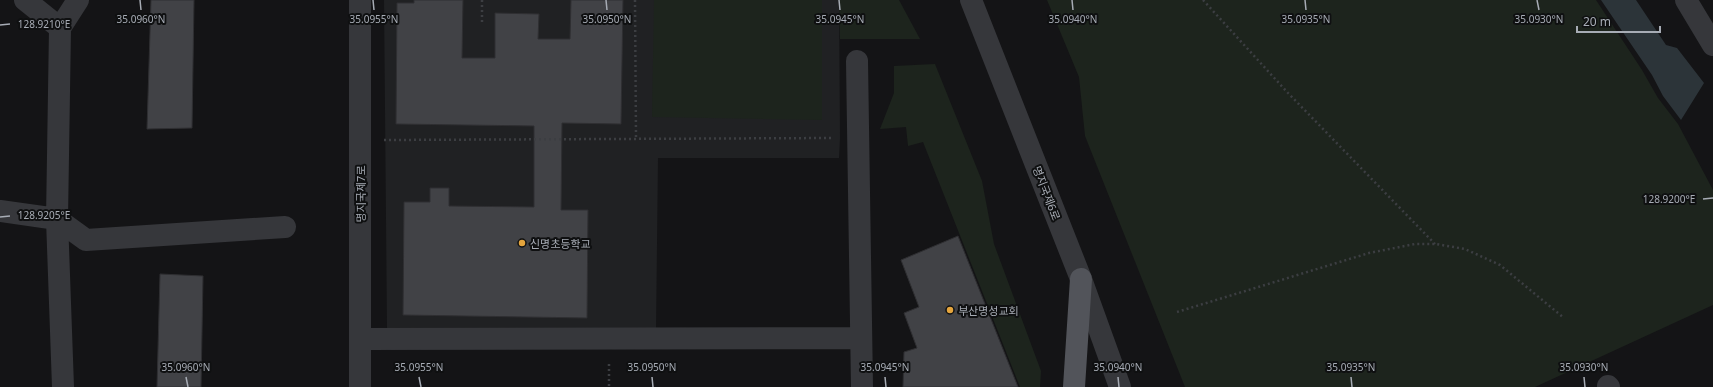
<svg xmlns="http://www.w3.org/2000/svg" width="1713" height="387" font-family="'Noto Sans','Noto Sans KR',sans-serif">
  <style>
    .built { fill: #202123 }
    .green { fill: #1d241d }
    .water { fill: #2c3439 }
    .building { fill: #414246; stroke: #2f2f32 }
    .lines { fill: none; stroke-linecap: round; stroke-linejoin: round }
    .path { stroke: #3c3e42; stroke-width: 2.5; stroke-dasharray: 2 3; stroke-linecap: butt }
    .minor { stroke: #36373b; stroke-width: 22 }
    .major { stroke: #52545a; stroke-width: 22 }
    .ticks { fill: none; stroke: #a7acb5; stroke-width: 1.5 }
    .poi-dot { fill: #e5a53d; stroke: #0f1011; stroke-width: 1.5 }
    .labels { text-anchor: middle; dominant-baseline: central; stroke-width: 4; stroke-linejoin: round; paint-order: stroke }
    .street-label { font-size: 11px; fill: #a7acb5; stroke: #0f1011 }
    .poi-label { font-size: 11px; fill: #a7acb5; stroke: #0f1011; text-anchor: start }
    .ticks-label { font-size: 10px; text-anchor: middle; fill: #a7acb5; stroke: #0f1011; stroke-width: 4; stroke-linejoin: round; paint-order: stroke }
  </style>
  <rect width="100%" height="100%" fill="#141416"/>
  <path class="built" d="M384,0H839L840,138L839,158H658L656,331L387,328Z"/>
  <path class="green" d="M654,0H822V120L652,117Z
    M839,0H899L920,39H840Z
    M1047,0H1596L1642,70L1658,98L1678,124L1713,190V305L1535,387H1185L1085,136L1079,77Z
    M935,64L982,181L994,244L1041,371L1040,387H1020L923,142L908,146L906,127L880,129L894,93V66Z"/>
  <path class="water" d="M1601,0H1636L1666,45L1677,48L1704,83L1681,120L1663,96L1652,75Z"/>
  <path class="building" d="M151,0H194L192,128L147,129Z
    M414,0H463L462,58H495V13L539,14L538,39H570L571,0H623L621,124L562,123L561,210H588L587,318L403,315L404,202H430V188H449V206L534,207V126L396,124L397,3H414Z
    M958,236L1018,387H903L904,352L917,348L904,313L919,307L901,260Z
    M160,274L203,276L201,387H157Z"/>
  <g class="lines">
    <path class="path" d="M482,0V23
      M635,0L636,139
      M1203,0L1288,93L1435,244
      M384,140L833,138
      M1177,312L1369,253L1415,244H1436L1465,249L1500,265L1564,318
      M609,364V387"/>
    <path class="minor" d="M25,0L60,28
      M360,0V387
      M971,0L1081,279L1120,387
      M1686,0L1713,45
      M857,61L862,387
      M0,211L57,219L60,28L78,0
      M57,219L86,240L285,227
      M57,219L63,387
      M360,339L861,338
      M1608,386L1609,387"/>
    <path class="major" d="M1074,387L1081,279"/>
  </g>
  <path class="ticks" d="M140,0L141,10M373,0L374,10M606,0L607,10M839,0L840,10M1072,0L1073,10M1305,0L1306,10M1537,0L1539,10M0,25L10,24M1703,199L1713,198M0,217L10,216M186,377L188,387M419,377L421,387M652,377L653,387M885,377L886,387M1118,377L1119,387M1351,377L1352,387M1584,377L1585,387"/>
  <g class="poi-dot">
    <circle cx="522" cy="243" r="4"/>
    <circle cx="950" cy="310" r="4"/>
  </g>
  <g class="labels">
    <g class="street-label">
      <text transform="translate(1047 193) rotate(69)">명지국제6로</text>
      <text transform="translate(360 194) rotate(-90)">명지국제7로</text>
    </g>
    <g class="poi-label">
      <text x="530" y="243">신명초등학교</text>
      <text x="958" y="310">부산명성교회</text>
    </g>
  </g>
  <g class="ticks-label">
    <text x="141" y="23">35.0960°N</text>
    <text x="374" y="23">35.0955°N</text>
    <text x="607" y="23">35.0950°N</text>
    <text x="840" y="23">35.0945°N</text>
    <text x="1073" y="23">35.0940°N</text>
    <text x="1306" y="23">35.0935°N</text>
    <text x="1539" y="23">35.0930°N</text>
    <text x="44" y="28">128.9210°E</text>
    <text x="1669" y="203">128.9200°E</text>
    <text x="44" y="219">128.9205°E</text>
    <text x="186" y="371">35.0960°N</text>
    <text x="419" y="371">35.0955°N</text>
    <text x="652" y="371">35.0950°N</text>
    <text x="885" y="371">35.0945°N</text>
    <text x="1118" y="371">35.0940°N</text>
    <text x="1351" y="371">35.0935°N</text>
    <text x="1584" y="371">35.0930°N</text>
  </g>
  <path d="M1577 26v6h83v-6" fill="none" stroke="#a7acb5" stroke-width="2"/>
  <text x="1583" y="26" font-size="12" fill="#a7acb5" stroke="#0f1011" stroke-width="3" paint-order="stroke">20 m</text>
</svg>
